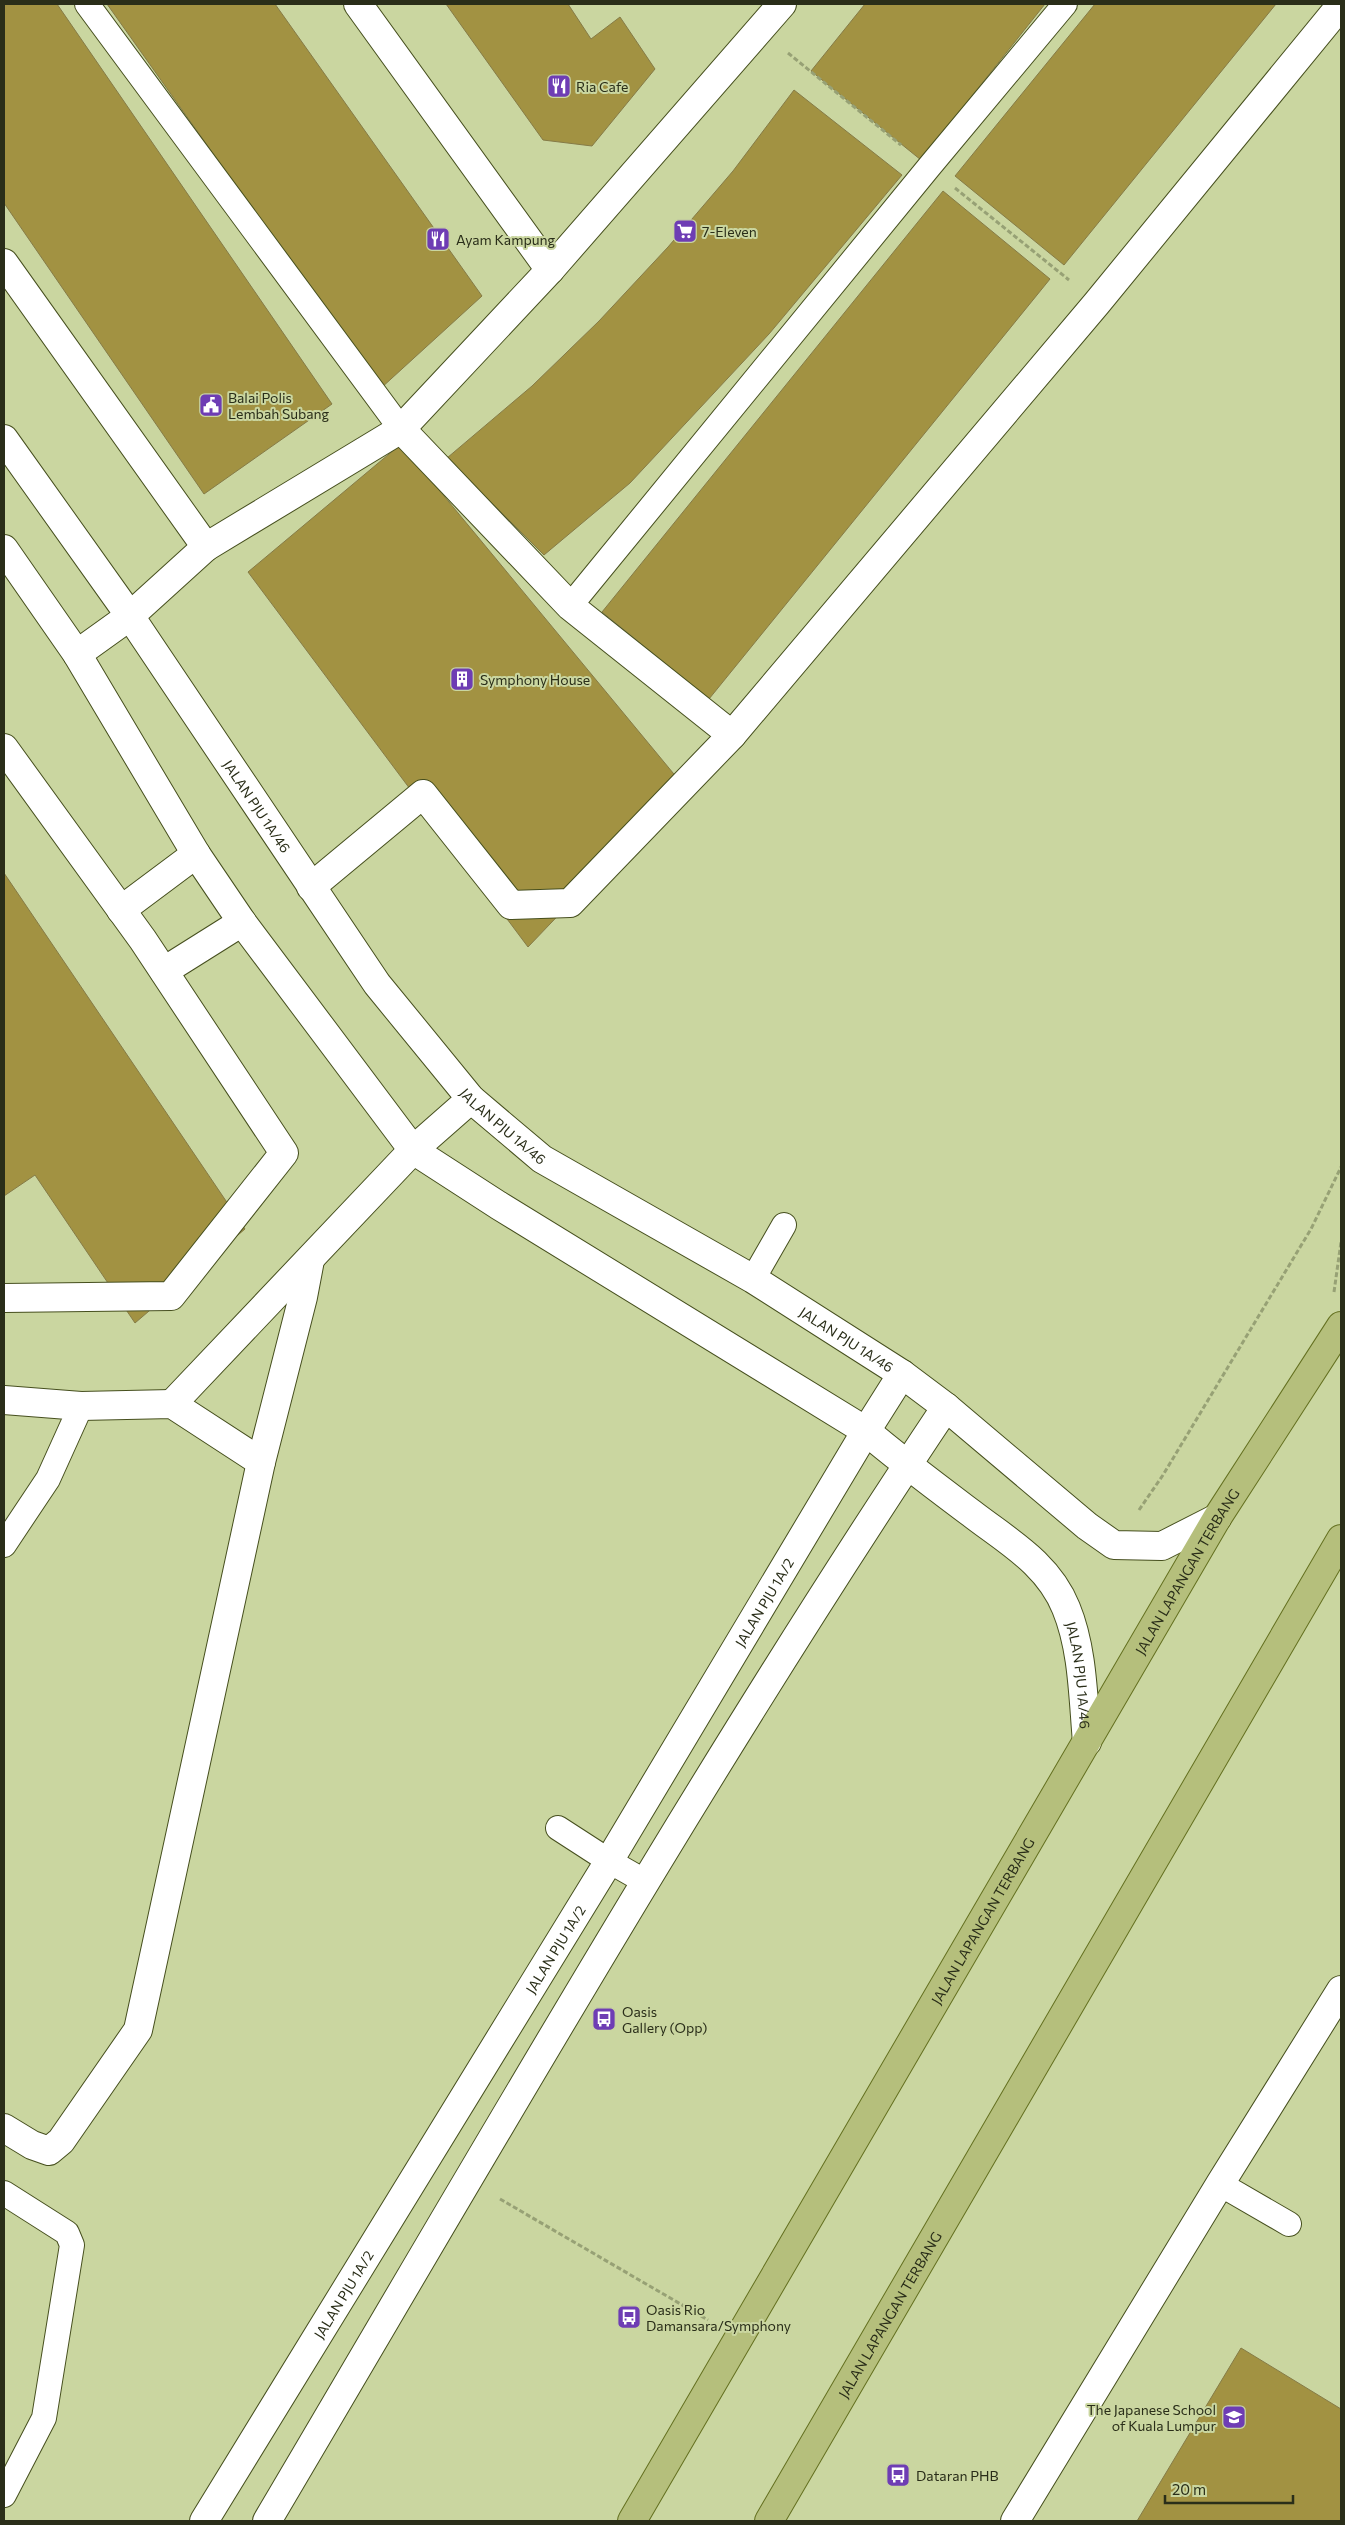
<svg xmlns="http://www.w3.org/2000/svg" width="1345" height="2525" font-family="Commissioner,sans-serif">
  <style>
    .building { fill: #a29242; stroke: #857b47 }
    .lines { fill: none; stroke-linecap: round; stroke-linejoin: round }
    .service-casing { stroke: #464f1e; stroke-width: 26 }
    .minor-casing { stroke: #464f1e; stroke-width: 30 }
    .tertiary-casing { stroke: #464f1e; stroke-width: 30 }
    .primary-casing { stroke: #647020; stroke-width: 30 }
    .path { stroke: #97a175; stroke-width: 3; stroke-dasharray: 5 2.5; stroke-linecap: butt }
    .service { stroke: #fff; stroke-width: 24 }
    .minor { stroke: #fff; stroke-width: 28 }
    .tertiary { stroke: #fff; stroke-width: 28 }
    .primary { stroke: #b5bf7c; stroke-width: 28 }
    .labels { text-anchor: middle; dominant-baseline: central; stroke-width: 4; stroke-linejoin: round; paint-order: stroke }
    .poi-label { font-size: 14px; fill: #2a2e19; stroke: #cad6a0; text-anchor: start }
    .street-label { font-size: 14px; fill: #2a2e19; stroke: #cad6a0 }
  </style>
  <rect width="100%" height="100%" fill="#cad6a0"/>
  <path class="building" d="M4,4H57L332,404L204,494L4,203Z
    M107,4H275L482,296L380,389Z
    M446,4H568L591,39L620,17L655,69L592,146L543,140Z
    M865,4H1045L921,160L811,71Z
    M1095,4H1276L1064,265L955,176Z
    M794,90L902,175L769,334L630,483L544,555L447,458L532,386L599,321L668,247L733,171Z
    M943,191L1050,279L709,699L602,612Z
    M401,444L683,785L528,947L248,572Z
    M4,873L245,1229L135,1323L35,1175L4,1196Z
    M1241,2348L1341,2409V2521H1137Z"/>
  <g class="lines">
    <g class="service-casing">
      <path id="service" d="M87,4L401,429
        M570,606L929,167L1065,4
        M753,1279L784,1225
        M4,1545L48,1479L81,1406
        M558,1828L609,1861L644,1881
        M1220,2184L1289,2224
        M4,2193L67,2233L72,2245L44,2418L4,2495"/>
    </g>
    <g class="minor-casing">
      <g id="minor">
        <path d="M358,4L550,270"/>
        <path d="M4,263L206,547"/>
        <path d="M401,429L570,606L732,735L1097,303L1341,5"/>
        <path d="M77,654L130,616L206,547L401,429L550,270L782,4"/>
        <path d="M4,748L143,940L284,1153L171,1296L4,1298"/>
        <path d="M311,887L423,794L511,905L570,903L732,735"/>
        <path d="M121,910L196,854"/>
        <path d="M164,971L242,922"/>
        <path d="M4,1400L81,1406L172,1404L261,1462"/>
        <path d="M172,1404L413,1150L471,1099"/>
        <path d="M4,2128L32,2145L49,2151L61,2141L138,2030L261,1462L303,1297L310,1260"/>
        <path id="s1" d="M204,2521L609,1861L866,1431L902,1374"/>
        <path d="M267,2521C488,2147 704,1769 946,1407"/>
      </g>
    </g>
    <g class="tertiary-casing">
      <g id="tertiary">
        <path id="s2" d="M4,439L130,616L377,984L471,1099L542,1159L753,1279L902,1374L946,1407L1087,1526L1114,1545L1162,1546L1217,1518"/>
        <path id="s3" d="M4,549L77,654L196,854L242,922L413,1150L498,1205L866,1431C900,1460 935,1486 971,1513C1007,1541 1048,1563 1066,1608C1083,1649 1083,1698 1087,1742"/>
        <path d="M1015,2521L1220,2184L1341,1990"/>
      </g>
    </g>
    <g class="primary-casing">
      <g id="primary">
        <path id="s4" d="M632,2521L1217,1518L1341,1326"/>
        <path id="s5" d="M769,2521L1341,1539"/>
      </g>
    </g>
    <path class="path" d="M788,53L901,145
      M955,188L1069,280
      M1334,1292L1341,1242
      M1139,1510L1163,1475L1311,1229L1341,1167
      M500,2199L708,2320"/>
    <use href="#service" class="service"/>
    <use href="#minor" class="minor"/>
    <use href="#tertiary" class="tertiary"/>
    <use href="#primary" class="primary"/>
  </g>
  <defs>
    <g id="restaurant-square" transform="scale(1.25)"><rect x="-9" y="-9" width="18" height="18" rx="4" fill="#6e3db4" stroke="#cad6a0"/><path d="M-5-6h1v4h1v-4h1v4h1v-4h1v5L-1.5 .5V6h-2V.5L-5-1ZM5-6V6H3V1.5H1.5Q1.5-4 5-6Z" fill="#fff"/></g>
    <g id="supermarket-square" transform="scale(1.25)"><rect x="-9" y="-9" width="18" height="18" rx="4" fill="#6e3db4" stroke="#cad6a0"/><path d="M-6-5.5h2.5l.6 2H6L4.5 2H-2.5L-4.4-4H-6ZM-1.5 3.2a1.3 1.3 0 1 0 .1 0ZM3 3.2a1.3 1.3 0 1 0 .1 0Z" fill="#fff"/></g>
    <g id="civic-square" transform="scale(1.25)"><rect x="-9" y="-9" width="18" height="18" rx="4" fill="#6e3db4" stroke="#cad6a0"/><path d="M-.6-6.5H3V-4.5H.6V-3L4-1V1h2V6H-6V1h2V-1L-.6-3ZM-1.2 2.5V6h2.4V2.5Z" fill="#fff"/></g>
    <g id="building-square" transform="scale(1.25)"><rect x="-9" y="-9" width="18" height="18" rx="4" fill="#6e3db4" stroke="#cad6a0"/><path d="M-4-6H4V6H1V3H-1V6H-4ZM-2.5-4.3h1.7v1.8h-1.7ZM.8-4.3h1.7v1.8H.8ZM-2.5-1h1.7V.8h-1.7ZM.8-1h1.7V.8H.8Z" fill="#fff"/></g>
    <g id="bus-square" transform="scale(1.25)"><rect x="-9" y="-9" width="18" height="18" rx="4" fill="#6e3db4" stroke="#cad6a0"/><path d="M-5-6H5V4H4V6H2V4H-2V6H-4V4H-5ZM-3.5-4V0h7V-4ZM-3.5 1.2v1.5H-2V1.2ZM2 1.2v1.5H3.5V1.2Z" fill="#fff"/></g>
    <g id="school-square" transform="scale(1.25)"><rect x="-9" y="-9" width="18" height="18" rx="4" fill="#6e3db4" stroke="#cad6a0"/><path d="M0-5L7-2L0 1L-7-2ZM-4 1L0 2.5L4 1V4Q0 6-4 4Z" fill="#fff"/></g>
  </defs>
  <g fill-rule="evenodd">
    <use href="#restaurant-square" x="559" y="86"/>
    <use href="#supermarket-square" x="685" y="231"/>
    <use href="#restaurant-square" x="438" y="239"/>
    <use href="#civic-square" x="211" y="405"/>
    <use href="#building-square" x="462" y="679"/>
    <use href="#bus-square" x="604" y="2019"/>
    <use href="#bus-square" x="629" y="2317"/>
    <use href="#school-square" x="1234" y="2417"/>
    <use href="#bus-square" x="898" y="2475"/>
  </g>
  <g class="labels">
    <g class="poi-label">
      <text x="576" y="86">Ria Cafe</text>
      <text x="702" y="231">7-Eleven</text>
      <text x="456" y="239">Ayam Kampung</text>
      <text x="228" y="397">Balai Polis<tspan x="228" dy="16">Lembah Subang</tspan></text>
      <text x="480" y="679">Symphony House</text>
      <text x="622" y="2011">Oasis<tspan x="622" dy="16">Gallery (Opp)</tspan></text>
      <text x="646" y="2309">Oasis Rio<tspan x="646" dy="16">Damansara/Symphony</tspan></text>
      <text x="1216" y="2409" text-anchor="end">The Japanese School<tspan x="1216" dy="16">of Kuala Lumpur</tspan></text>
      <text x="916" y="2475">Dataran PHB</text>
    </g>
    <g class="street-label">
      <text stroke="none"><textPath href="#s2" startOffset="446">JALAN PJU 1A/46</textPath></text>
      <text stroke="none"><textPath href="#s2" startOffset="851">JALAN PJU 1A/46</textPath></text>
      <text stroke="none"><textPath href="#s2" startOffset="1256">JALAN PJU 1A/46</textPath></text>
      <text stroke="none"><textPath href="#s4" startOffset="1100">JALAN LAPANGAN TERBANG</textPath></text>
      <text stroke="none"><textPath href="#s1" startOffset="1076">JALAN PJU 1A/2</textPath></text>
      <text stroke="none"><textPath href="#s3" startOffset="1599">JALAN PJU 1A/46</textPath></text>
      <text stroke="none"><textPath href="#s4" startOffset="695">JALAN LAPANGAN TERBANG</textPath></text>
      <text stroke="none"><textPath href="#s1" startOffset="671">JALAN PJU 1A/2</textPath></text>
      <text stroke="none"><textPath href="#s1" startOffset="266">JALAN PJU 1A/2</textPath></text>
      <text stroke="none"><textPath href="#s5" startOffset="239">JALAN LAPANGAN TERBANG</textPath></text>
    </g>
  </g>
  <rect width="1345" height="2525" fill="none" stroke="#2a2e19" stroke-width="10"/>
  <path d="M1165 2495v8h128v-8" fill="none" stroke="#2a2e19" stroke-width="2.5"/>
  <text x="1172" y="2495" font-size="15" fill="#2a2e19" stroke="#cad6a0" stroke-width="4" paint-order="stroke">20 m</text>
</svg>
